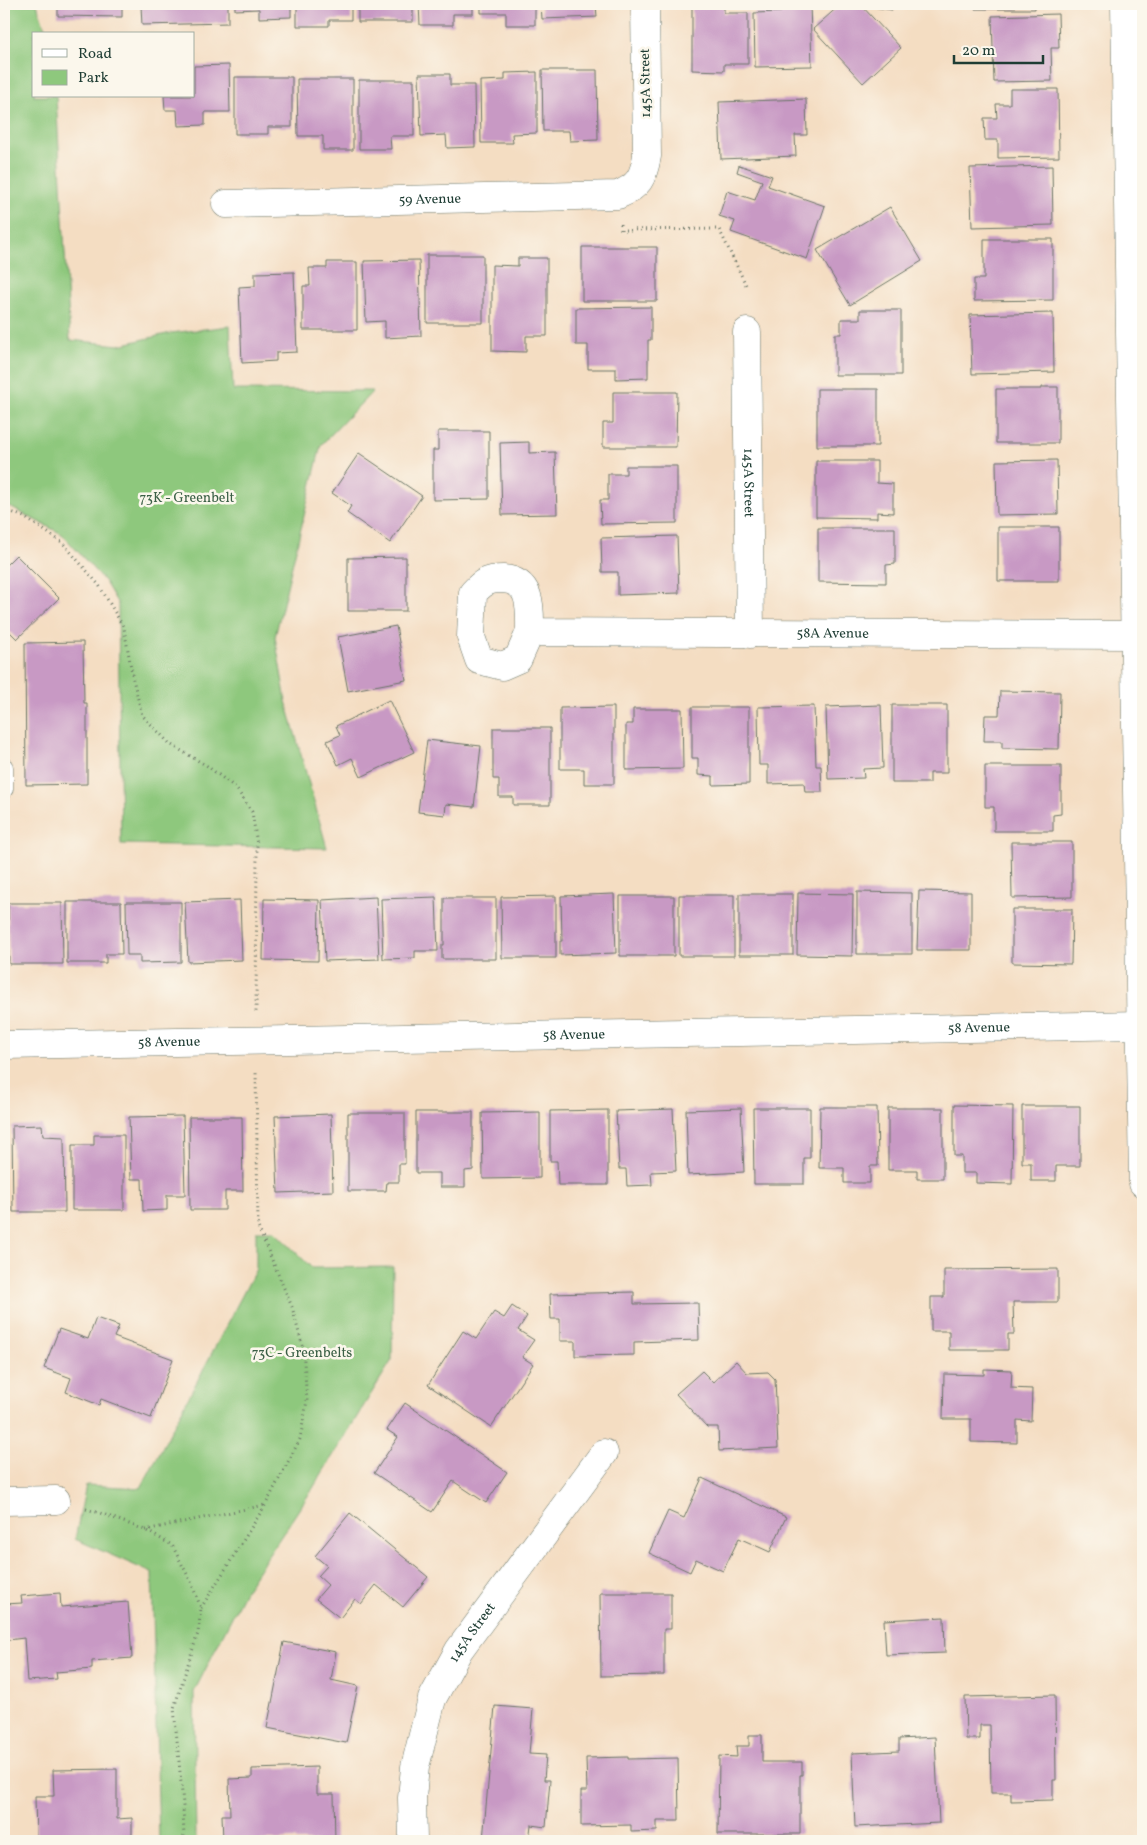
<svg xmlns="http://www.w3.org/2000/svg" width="1147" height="1845" font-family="Vollkorn,serif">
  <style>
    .green { fill: #8ec87d; stroke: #568258 }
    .building { fill: #c899c4 }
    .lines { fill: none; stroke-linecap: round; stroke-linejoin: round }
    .service-casing { stroke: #6a7566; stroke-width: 19 }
    .minor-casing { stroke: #6a7566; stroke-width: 29 }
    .tertiary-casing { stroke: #6a7566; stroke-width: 29 }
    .path { stroke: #6a7566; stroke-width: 3; stroke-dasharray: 1 4; stroke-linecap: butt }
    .service { stroke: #fff; stroke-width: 18 }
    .minor { stroke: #fff; stroke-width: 28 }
    .tertiary { stroke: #fff; stroke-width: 28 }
    .labels { text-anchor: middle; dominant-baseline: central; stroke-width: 5; stroke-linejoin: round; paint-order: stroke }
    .street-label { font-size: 14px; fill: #1f3d34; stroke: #fbf7ec }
    .park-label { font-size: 14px; fill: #3b6046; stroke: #fbf7ec }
  </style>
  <rect width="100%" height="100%" fill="#fbf7ec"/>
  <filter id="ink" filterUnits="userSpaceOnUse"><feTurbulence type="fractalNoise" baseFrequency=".02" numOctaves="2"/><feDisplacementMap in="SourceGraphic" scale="10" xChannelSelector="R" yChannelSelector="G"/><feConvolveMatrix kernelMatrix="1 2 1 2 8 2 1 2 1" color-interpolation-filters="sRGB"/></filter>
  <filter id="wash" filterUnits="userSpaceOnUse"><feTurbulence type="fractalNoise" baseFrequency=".0096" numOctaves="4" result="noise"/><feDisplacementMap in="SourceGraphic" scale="20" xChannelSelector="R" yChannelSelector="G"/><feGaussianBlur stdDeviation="1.12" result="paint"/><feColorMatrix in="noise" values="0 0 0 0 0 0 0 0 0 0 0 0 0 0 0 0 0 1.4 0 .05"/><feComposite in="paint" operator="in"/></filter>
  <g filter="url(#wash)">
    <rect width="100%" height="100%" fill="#f4ddc2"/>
    <path class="green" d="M4,4H37L47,34H34V96H56L70,340L119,345L171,333L230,326L233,390L373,391L321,445L275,637L286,701L327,848L121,844L118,604L105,582L62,534L4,504Z
      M256,1231H274L312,1268L393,1267L392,1360L313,1488L246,1589L194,1692L196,1841H159L152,1573L75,1539L86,1485L141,1488L256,1269Z"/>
    <g id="blocks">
      <path class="building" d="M58,4H122V17L58,16Z
        M154,4H228V23L142,25L141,6H154Z
        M235,4H291V17L259,18V9L235,10Z
        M297,4H351V20H329V26H297Z
        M358,4H413V22H358Z
        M419,4H473V14H453V25H420Z
        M481,4H535V25H506V13H481Z
        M541,4H596L597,17L542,19Z
        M692,4H724V13H748V64H724V71L692,70Z
        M810,4L812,66L755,67L754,13L781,12V5Z
        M841,4H860L901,48L863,83L813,29Z
        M867,4H893L892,10L866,6Z
        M975,4H1035V9H975Z
        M1058,14L1059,48H1051L1052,81L994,82L992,16Z
        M229,65L230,112H205V125L178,126L177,110H165L164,96H194V66Z
        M542,70H597L598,140L570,141L569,131H543Z
        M537,72V133L512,134L513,143H481L480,81L505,80V73Z
        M419,74H450V85H474L475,147L447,148L446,135L421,136Z
        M235,77H292V127H268V134H235Z
        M297,79H353V150H323V136H298Z
        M359,80H414V136H390L391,149H359Z
        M1010,89H1058L1059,157L998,158V140H985L984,118H997L996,104H1010Z
        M806,99L807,135H795L796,156L721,159L719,102Z
        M739,165L772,176L768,186L825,206L807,259L731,232L735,221L719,216L727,191L755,200L762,181L737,172Z
        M1052,166L1053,225L972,227L970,168Z
        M890,207L922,261L850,305L817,250Z
        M984,239H1053V300L974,301V279H984Z
        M582,247H657V301H582Z
        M427,255H483V323H427Z
        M518,258H547V336H526V352L492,351V265L518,266Z
        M419,260L421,336L385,338V321L366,322L364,261Z
        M327,262H357V330H303V286H310L309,268H327Z
        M294,272L297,352L276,353V361L242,363L239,287L255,286V273Z
        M651,307V340H648V378L616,379V369H588V345H576V308Z
        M860,310H901V375H835V334H841V319H860Z
        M1053,313L1054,372L972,374L970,315Z
        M1042,387H1058V443H996V389H1042Z
        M817,389H878V446H817Z
        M613,392H677L676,447H603V423H613Z
        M438,431H489V499L433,500V450H438Z
        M529,442V453L555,452L557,514L502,515L500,443Z
        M359,453L422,496L390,543L347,513L351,506L332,493Z
        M1057,460L1058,514L997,515L996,461Z
        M816,461H877V483L893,484V513L877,512V518L816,517Z
        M626,466H677V523L601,524L600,500H608V474H626Z
        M998,527H1059V581H998Z
        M818,528H895V564L886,565V583L818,582Z
        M677,536L679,593L618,595V572H602L601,538Z
        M16,555L59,598L17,639L4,626V567Z
        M406,557V611H348V558Z
        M396,626L406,680L348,691L338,637Z
        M83,642L84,703H87V784L26,785L25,643Z
        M1000,691L1060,692L1059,749L1002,748V741H984L985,715H999Z
        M389,700L414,752L361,777L352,758L338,765L327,741L340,735L336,726Z
        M881,705L883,768L863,769L864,778L828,779L826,707Z
        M892,705H947V773H930V783H892Z
        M814,706L816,766H821L822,792H805L804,783L768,784V765H759L758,707Z
        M614,707V784H584V769H560V708Z
        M692,707H749V784L713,785V776L698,775V758H692Z
        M633,709H682L683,769L626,770V724H633Z
        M493,728H550V805H513V797H499V779H493Z
        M427,740L481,746L474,807L446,804L445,815L418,812Z
        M985,766H1061V814L1053,815V831H994V807H985Z
        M1011,842H1072V897L1012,898Z
        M919,891L971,892V950H917Z
        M857,892L912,893V954H857Z
        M798,893L853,894L852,956L797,955Z
        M614,894L616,953L560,955V941H562L561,896Z
        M739,894H793V955H739Z
        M679,895H734V956H679Z
        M556,896V958H502L501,897Z
        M620,896H674V956H620Z
        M376,897L379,959L325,961L322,900Z
        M436,897L438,951H415V958L383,959L381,899Z
        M444,898H496V959H442V945H444Z
        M264,899L319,900L318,961L263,960Z
        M240,900L242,960L188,962L185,902Z
        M67,902H121L122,954H106V963H67Z
        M126,902H181V962L140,963V955H127Z
        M8,903H62L63,964H9Z
        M1012,909H1072L1071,964L1012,963Z
        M954,1105L1013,1106L1012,1184L976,1183V1173H962V1156H954Z
        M1022,1106H1080V1166H1056V1181H1031V1163H1022Z
        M820,1107H877L878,1166H870V1183H844V1168H819Z
        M741,1108L744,1172L688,1175L686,1110Z
        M753,1108H810V1158H804V1184H754Z
        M888,1108H943V1179H917V1170H888Z
        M673,1109L676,1171L651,1172L652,1185L627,1186L626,1169H619L616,1111Z
        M608,1110V1185H558L557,1161H550V1111Z
        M416,1112H473V1170L465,1171V1187H440V1173H416Z
        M540,1112V1178L483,1179L482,1113Z
        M348,1113H405V1164H399V1182H387L386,1191H348Z
        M331,1114L333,1191L278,1193L275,1116Z
        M183,1116L185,1195H167V1210L143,1211L142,1179H131L129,1117Z
        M189,1117H242L243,1191H225V1210H190Z
        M42,1125L43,1136L64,1137L65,1212H13L12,1126Z
        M94,1135H124V1210H72V1145H94Z
        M1058,1269V1302H1013L1014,1334H1008V1350H949V1331H931V1297H944V1270Z
        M634,1292V1304L698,1303L699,1340L634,1342V1355L575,1356V1341H560V1319H551L550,1294Z
        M512,1306L527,1316L518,1330L534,1340L522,1357L533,1364L491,1427L428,1385L463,1331L476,1339L494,1312L504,1318Z
        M96,1318L119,1326L114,1337L173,1359L151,1418L101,1399L99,1405L66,1392L71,1378L44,1368L59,1329L88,1339Z
        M736,1361L747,1373L768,1372L775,1379L778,1448L719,1451L718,1427H707L676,1394L702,1371L713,1382Z
        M984,1369L1012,1370L1011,1388L1032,1389L1031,1421L1017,1420V1443L971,1442V1419H943L944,1374L984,1375Z
        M405,1403L507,1472L486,1503L453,1481L432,1512L374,1473L398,1437L387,1430Z
        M702,1478L786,1517L770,1552L739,1538L723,1571L696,1559L690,1572L649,1553L668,1511L684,1518Z
        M350,1513L428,1577L403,1607L376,1585L361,1604L355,1599L340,1618L316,1599L328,1585L318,1576L327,1566L315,1556Z
        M60,1593L61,1607L128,1602L132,1658L92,1661V1669L56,1672L57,1679L27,1681L24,1638L8,1640L5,1604L22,1603L21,1596Z
        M600,1593H671V1629H664V1675L601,1676Z
        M944,1617L945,1653L886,1655L884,1620Z
        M284,1642L336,1652L331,1680L358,1686L346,1743L267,1728Z
        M1055,1695L1056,1780H1053V1800L1011,1801V1793H991L990,1725H980V1739H966L965,1697Z
        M495,1706L533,1709L529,1754L546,1755L544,1780H550L546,1827L531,1825L529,1841L483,1840Z
        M749,1735H762V1762H802V1775H800V1834H718L719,1756L737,1757L736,1746H749Z
        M935,1737L939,1823L855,1827L852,1753L899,1751V1739Z
        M628,1757V1759L678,1758L679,1821H657V1831L631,1832V1825L581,1826V1791H587L586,1758Z
        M317,1767V1794H334L335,1841H296L295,1839L267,1840V1841H223L222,1815H230L229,1779L252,1778V1769Z
        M117,1769V1819L132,1818V1841H54V1839H36L35,1796H54L53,1770Z"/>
    </g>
  </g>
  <g filter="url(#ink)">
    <use href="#blocks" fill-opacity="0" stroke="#6a7566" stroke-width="1"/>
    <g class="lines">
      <g class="service-casing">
        <path id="service" d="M4,767V789"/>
      </g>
      <g class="minor-casing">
        <g id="minor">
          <path d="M1125,4L1143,1183"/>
          <path id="s1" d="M226,204L618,195C639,186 643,178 647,156L645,4"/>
          <path id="s2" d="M747,332L750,634"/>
          <path id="s3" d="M530,632C530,610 533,581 503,579C488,579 483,582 473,593L471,637L479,660L502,666L518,659L530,632L1135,635"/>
          <path d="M4,1501L56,1500"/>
          <path id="s4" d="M413,1841L412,1798L415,1767L432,1699L459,1650L604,1453"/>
        </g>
      </g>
      <g class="tertiary-casing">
        <g id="tertiary">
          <path id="s5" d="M4,1045L1143,1025"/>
        </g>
      </g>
      <path class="path" d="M621,224V230L719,229L746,285
        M4,509L24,517L62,542L99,585L124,628L133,679L142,715L170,744L207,766L236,788L252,812L257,844L256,1013
        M86,1509L100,1513L145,1530L172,1545L191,1582L201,1608L198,1633L174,1708L183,1804L184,1841
        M145,1530L265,1505
        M201,1608L266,1504L300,1439L307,1401L303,1348L292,1307L258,1227L256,1070"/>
      <use href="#service" class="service"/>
      <use href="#minor" class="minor"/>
      <use href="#tertiary" class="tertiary"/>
    </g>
  </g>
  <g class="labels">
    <g class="street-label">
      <text transform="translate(646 83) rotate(-91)">145A Street</text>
      <text stroke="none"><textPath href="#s1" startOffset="204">59 Avenue</textPath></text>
      <text stroke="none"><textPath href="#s2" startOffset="151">145A Street</textPath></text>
      <text stroke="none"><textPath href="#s3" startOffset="544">58A Avenue</textPath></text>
      <text stroke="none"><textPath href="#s5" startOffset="975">58 Avenue</textPath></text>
      <text stroke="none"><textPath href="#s5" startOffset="570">58 Avenue</textPath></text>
      <text stroke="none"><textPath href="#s5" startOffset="165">58 Avenue</textPath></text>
      <text stroke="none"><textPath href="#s4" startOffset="222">145A Street</textPath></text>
    </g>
    <g class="park-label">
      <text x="187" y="498">73K - Greenbelt</text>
      <text x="302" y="1353">73C - Greenbelts</text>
    </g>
  </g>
  <rect width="1147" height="1845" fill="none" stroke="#fbf7ec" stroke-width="20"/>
  <rect x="32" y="32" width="162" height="65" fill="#fbf7ec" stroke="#a3ada2"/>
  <rect x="42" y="49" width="25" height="8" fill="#ffffff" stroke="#a3ada2"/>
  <text x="78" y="58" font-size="15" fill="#1f3d34">Road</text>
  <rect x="42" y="70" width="25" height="15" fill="#8ec87d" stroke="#a3ada2"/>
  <text x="78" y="82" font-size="15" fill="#1f3d34">Park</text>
  <path d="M954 55v8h89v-8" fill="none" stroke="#1f3d34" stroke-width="2.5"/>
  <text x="962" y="55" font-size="15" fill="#1f3d34" stroke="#fbf7ec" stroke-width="4" paint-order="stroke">20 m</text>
</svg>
